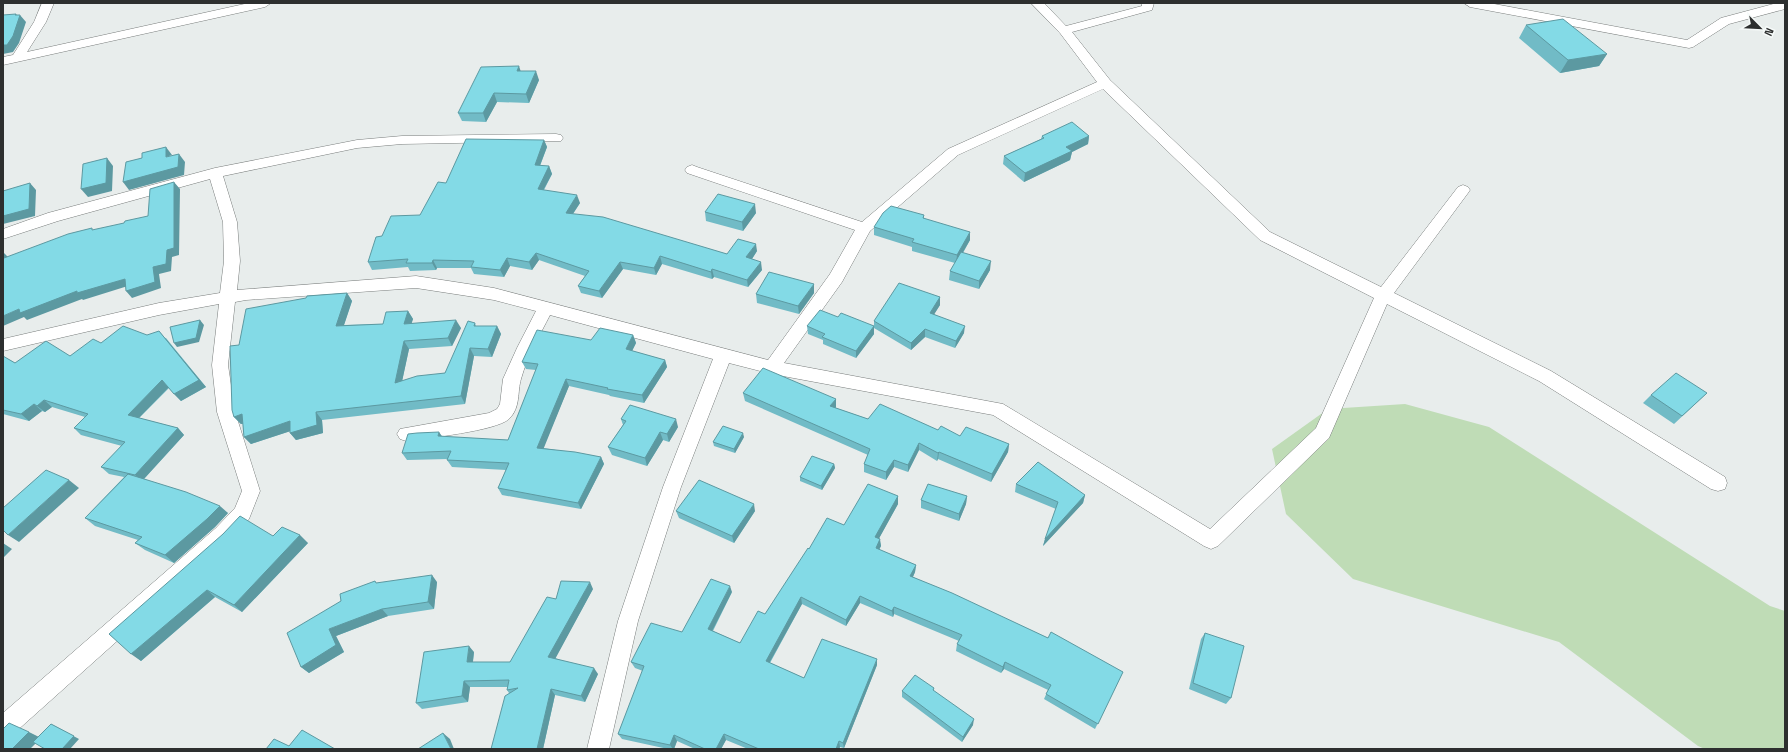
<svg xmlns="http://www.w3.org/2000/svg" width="1788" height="752" font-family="'Space Grotesk',sans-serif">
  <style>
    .green { fill: #bfdcb6 }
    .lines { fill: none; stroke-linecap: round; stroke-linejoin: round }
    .minor-casing { stroke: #797d7c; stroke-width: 1 }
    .minor { fill: #fff; fill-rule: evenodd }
    .wall { fill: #71bbc6 }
    .shaded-wall { fill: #5c99a1 }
    .building { fill: #83dae6; stroke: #5c99a1 }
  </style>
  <rect width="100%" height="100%" fill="#e8edec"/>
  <path class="green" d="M1405,404L1489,427L1770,606L1785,611V749H1705L1698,746L1559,642L1353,579L1286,514L1272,449L1328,409Z"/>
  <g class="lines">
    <g class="minor-casing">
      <path id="minor" d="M42,3H54L46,22L27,52L249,3H271L265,7L3,65V57L13,55L34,22Z
        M1031,3H1044L1066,26L1142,6V3H1154L1152,10L1072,32L1110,80L1270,232L1381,287L1458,187L1463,185L1468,187L1470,190L1468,193L1394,293L1551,371L1725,477L1727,483L1725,489L1718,491L1711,489L1539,381L1387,304L1329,438L1218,546L1211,549L1204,546L993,415L772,374L729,363L681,487L638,621L609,749H587L618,621L663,487L713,359L550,315C540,335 527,357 521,379C517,392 521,407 509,419C496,431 427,438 406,441L400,439L397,434L400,429L489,413L497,409L500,404L503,379L517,348L536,311L494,300L416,288L246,300L235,302L228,365L235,412L260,491L249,519L230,540L11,736L3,739V713L216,528L235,508L242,491L217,412L212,365L219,304L159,315L3,351V339L159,303L220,293L224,261L223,222L210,179L58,221L3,239V229L48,213L215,168L357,140L402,136L556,134L561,135L563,138L561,141L402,144L357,148L223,176L237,222L240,261L237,290L416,276L494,288L768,360L830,274L855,230L687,173L685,170L687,167L692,165L697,167L862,222L948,149L1097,82L1060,33ZM1103,89L1260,240L1374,298L1316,428L1210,529L1003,404L784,363L842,282L870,231L958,155Z
        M1464,3H1489L1687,40L1721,18L1777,3H1785V9L1729,24L1693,47L1689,48L1470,7Z"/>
    </g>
    <use href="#minor" class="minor"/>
  </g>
  <path class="wall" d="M1526,25L1607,54L1599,66L1560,73L1519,38Z
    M520,71L539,80L529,103L497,102L486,122L462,121L458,113Z
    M1042,136H1089L1088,144L1072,152L1070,160L1024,182L1003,164L1004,156L1041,139Z
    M544,140L547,147L540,166H549L552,174L544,190L580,203L573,214L727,254L757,251L752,259L762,270L748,287L714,277L712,279L662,264L656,275L623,269L602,298L581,293L578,286L585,276L539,260L532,270L510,266L504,277L474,274L471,268H437L436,270L410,271L408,267L372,270L368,262L382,236L420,215L446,183Z
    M705,212L756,213L743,231L706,221Z
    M924,215V219L970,240L963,253L990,270L979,289L949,280L950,271L955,263L912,251V247L874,235V227Z
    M347,293L352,301L344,325L383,324L408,311L413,319L411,323L461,328L452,346L409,349L402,381L445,373L475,323L476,326H497L501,334L492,357L474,356L465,404L322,420L323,433L296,440L290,433V431L251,444L244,437L243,424H241L234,417L239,345Z
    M814,293L799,314L757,303L756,294Z
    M940,297V305L934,314L964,333L955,348L925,337L911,350L874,328V334L856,358L823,344V340L808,334L807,326L838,317L874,326V321Z
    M147,335L166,338L206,387L181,401L169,388L139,418L178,428L184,435L144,479L228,513L215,527L174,563L145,550L135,543L138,540L95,526L85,518L124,477L109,474L101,467L122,446L81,435L74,428L85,417L52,407L45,412L42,411L29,421L3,414V356L15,363L70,356L101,343Z
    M633,335L636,343L632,351L665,360L667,367L644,403L610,396L609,395L569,386L543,448L601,457L604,464L581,509L502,495L498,488L506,470L452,467L447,460L448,459L407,460L402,453L442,437L508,440L536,370L526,369L522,362L591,340Z
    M743,393L836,399V408L868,419L938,430L960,436L1009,444L1008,452L991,482L938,459L937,461L919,450L908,472L894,467L886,480L864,472V464L868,455L745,401Z
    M1707,393L1674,424L1643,403L1651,395Z
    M621,419L678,427L669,442L663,440L647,466L612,455L608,447L623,425Z
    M744,437L735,453L714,446L713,442Z
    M834,464L835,468L822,490L800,481V477Z
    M1016,484L1085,495L1083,503L1043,546L1045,539L1056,509L1015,492Z
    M898,496V504L879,538L881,546L879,550L916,565L915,572L913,577L1123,672L1095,729L1044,699L1048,690L1004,669L1001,673L956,651L957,644L959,641L894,614L893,617L860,603L846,626L802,604L770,663L804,678L877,665L844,748L840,747L839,749H748L726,740L721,749H695L677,741L674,749H668L622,739L618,734L643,671L635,668L631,662L682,632L732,592L713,631L740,643L765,614L809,549L844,525Z
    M967,496L966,504L959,521L921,508V500Z
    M676,511H755L734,543L679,518Z
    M273,536L308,543L242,612L215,597L141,661L109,634Z
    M437,582L434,609L388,616L336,636L344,652L309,673L301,667L377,583Z
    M593,589L555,658L598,674L585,702L555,695L543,749H491L509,693L507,690V687H470L468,702L422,709L416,703L474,652L473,662H510L556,599Z
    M1205,633L1231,698L1226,704L1189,689L1201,639Z
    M934,688V691L973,725L962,742L902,697V691Z"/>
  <path class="shaded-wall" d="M16,14L19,17L20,15L26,22L19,43L13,52L3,54V45Z
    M1607,54L1599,66L1560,73L1568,60Z
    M519,66L522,75L517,71Z
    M536,71L539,80L529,103L526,94Z
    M494,93L497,102L486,122L483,113Z
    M1089,136L1088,144L1072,152L1070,160L1024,182L1025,173L1066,147Z
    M544,140L547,147L537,173L535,165Z
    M166,147L172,155L166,157Z
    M179,154L185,162L184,175L129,190L123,182Z
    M107,158L113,166L112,191L88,197L81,189Z
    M549,166L552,174L540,196L538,189Z
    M174,182L180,189L179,255L172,257L171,271L159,274L161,288L132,298L126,291L153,267L167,250Z
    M30,183L36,190L35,216L3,224V216Z
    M577,195L580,203L568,221L566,213Z
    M755,204L756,213L743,231L742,222Z
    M970,232V240L956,264L957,255Z
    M756,244L757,251L748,265L746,257Z
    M3,252L10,259L4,258Z
    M536,253L539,260L532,270L529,262Z
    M660,256L662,264L656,275L654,268Z
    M507,258L510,266L504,277L500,270Z
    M433,260L437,268L436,270L432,263Z
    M991,261L990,270L979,289V281Z
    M620,262L623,269L602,298L599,291Z
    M761,262L762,270L748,287L747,280Z
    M712,269L714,277L712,279L711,272Z
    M125,279L131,285L83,300L82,299L27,320L24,317L3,326V316L19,309L77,291Z
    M814,284V293L799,314L798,306Z
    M347,293L352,301L341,334L336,326Z
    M940,297V305L930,321V313Z
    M408,311L413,319L409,332L404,324Z
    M200,320L204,325L199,342L177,347L174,343Z
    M456,320L461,328L452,346L448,338Z
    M497,326L501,334L492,357L488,349Z
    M874,326V334L856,358V351Z
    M965,326L964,333L955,348L956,341Z
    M925,329V337L911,350V343Z
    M159,331L206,387L181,401L174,394Z
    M633,335L636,343L629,357L626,349Z
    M404,341L409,349L400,391L395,383Z
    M470,348L474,356L465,404L461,396Z
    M665,360L667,367L644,403L642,395Z
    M566,379L569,386L541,455L537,448Z
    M162,380L169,387L135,422L128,415Z
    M836,399V407L831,414L830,406Z
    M44,400L52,407L45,412L37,406Z
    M34,404L42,411L29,421L21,414Z
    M316,412L322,420L323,433L296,440L290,433Z
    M242,414L249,422L241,424L234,417Z
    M676,419L678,427L669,442L667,434Z
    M290,421L297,429L251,444L244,437Z
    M178,428L184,435L142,481L135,475Z
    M439,432L444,439L438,436Z
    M660,432L663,440L647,466L645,458Z
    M743,433L744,437L735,453L734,449Z
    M919,443V450L908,472V465Z
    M1009,444L1008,452L991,482L992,474Z
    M939,452L938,459L937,461L938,453Z
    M601,457L604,464L581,509L578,503Z
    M894,460V467L886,480V472Z
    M834,464L835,468L822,490L821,486Z
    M69,480L79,488L19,542L8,535Z
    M1085,495L1083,503L1043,546L1045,539Z
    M898,496V504L876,544L875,537Z
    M967,496L966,504L959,521V514Z
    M754,504L755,511L734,543L732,536Z
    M220,506L228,513L215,527L174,563L165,555Z
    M300,535L308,543L242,612L234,605Z
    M880,539L881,546L876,555V548Z
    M3,543L12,549L3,558Z
    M916,565L915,572L910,583V576Z
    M432,575L437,582L434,609L428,602Z
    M590,582L593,589L553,663L548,657Z
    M730,586L732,592L710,635L708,629Z
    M207,590L215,597L141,661L131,654Z
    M860,596V603L846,626V620Z
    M801,597L802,604L767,667L766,661Z
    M894,607V614L893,617L892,611Z
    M382,609L388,616L336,636L344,652L309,673L301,667L329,629Z
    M469,646L474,652L472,668L467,662Z
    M877,659V665L844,748L843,743Z
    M1005,662L1004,669L1001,673L1003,667Z
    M594,668L598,674L585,702L581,696Z
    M464,681L470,687L468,702L462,696Z
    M551,689L555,695L543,749H537Z
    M974,719L973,725L962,742L963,737Z
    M51,724L79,739L70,749H62Z
    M29,732L41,738L30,749H12Z
    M443,733L450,739L454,749H451Z
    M724,734L726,740L721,749H716Z
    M674,735L677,741L674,749H673L670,745Z
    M839,741L840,747L839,749H836Z"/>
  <path class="building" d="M16,14L15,15H20L13,36L7,45H3V15Z
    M1563,19L1607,54L1568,60L1526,25Z
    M519,66L517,71H536L526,94L494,93L483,113H458L481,67Z
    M1072,122L1089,136L1066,147L1072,151L1025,173L1004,156L1044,138L1042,136Z
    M466,139L544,140L535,165L549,166L538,189L577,195L566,213L603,217L727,254L738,239L756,244L746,257L761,262L747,280L712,269L711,272L660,256L654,268L620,262L599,291L578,286L589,271L536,253L529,262L507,258L500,270L471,267L474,261L433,260L432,263H406L408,259L368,262L376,237L382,236L391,216L420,215L438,182L446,183Z
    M166,147V157L179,154L178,167L123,182L126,162L142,158V153Z
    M107,158L106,183L81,189L83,164Z
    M174,182V248L167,250L166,264L153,267L155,282L126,291L125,279L77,293V291L20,313L19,309L3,316V253L4,258L68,234L92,228V230L124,223L125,221L148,216L150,189Z
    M30,183L29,209L3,216V191Z
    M718,194L755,204L742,222L705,212Z
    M891,206L924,215L923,218L970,232L957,255L912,242L914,239L874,227L883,213Z
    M961,252L991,261L979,281L950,271Z
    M769,272L814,284L798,306L756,294Z
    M899,283L940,297L930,313L965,326L956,341L925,329L911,343L874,321Z
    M347,293L336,326L383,324L386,312L408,311L404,324L456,320L448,338L404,341L395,383L417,376L445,373L468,321L475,323L474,326H497L488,349L470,348L461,396L316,412L317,425L290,433V421L244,437L242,414L234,417L232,410L230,346L239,345L246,309L306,298L307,296Z
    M820,310L838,317L841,313L874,326L856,351L822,337L825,334L807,326Z
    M200,320L196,338L174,343L170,327Z
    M123,326L147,335L159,331L199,380L174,394L162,380L128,415L178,428L135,475L101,467L125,442L74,428L88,414L44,400L37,406L34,404L21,414L3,410V356L15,363L46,341L70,356L93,339L101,343Z
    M600,328L633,335L626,349L665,360L642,395L607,389L608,388L566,379L537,448L575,452L601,457L578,503L498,488L509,463L447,460L451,451L402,453L408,434L417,433L439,432L438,436L508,440L538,364L522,362L537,330L591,340Z
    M763,368L836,399L830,406L868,419L880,404L938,430L941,426L960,436L966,427L1009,444L992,474L939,452L938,453L919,443L908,465L894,460L886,472L864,464L870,449L743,393Z
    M1676,373L1707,393L1682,416L1651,395Z
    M630,405L676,419L667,434L660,432L645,458L608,447L626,421L621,419Z
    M723,426L743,433L734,449L713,442Z
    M812,456L834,464L821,486L800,477Z
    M1038,462L1085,495L1045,539L1058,502L1016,484Z
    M46,470L69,480L8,535L3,530V508Z
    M128,474L186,492L220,506L207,519L165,555L135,543L142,537L85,518Z
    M699,480L754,504L732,536L676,511Z
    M868,484L898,496L875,537L880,539L876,548L916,565L910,576L952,593L1048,638L1051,632L1123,672L1098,724L1046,694L1051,685L1005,662L1003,667L957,644L962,635L894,607L892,611L860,596L846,620L801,597L766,661L804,678L822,639L877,659L843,743L839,741L836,749H759L724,734L716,749H705L674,735L670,745L618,734L644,666L631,662L651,623L682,632L711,579L730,586L708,629L740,643L758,611L765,614L808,548L809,549L827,518L844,525Z
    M928,484L967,496L959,514L921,500Z
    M240,516L273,536L282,527L300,535L234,605L207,590L131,654L109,634L223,534Z
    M432,575L428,602L382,609L329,629L336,645L301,667L287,633L341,601L340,594L375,581L376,583Z
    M561,581L590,582L548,657L594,668L581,696L551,689L537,749H491L505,696L518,688L507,690L509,680L464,681L462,696L416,703L424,652L469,646L467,662H510L547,597L556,599Z
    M1205,633L1244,646L1231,698L1193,683Z
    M915,675L934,688L933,690L974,719L963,737L902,691Z
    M9,723L29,732L12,749H3V729Z
    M51,724L74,736L62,749H45L33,742Z
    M302,730L335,749H266L274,739L289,746Z
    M443,733L451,749H418Z"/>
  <rect width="1788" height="752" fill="none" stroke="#2d2f2f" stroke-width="8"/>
  <g transform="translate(1760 28) rotate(114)" stroke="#f6faf9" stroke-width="3" paint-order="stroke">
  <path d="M0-3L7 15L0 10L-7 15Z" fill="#2d2f2f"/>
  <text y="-6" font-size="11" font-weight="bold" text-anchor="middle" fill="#2d2f2f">N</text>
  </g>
</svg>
